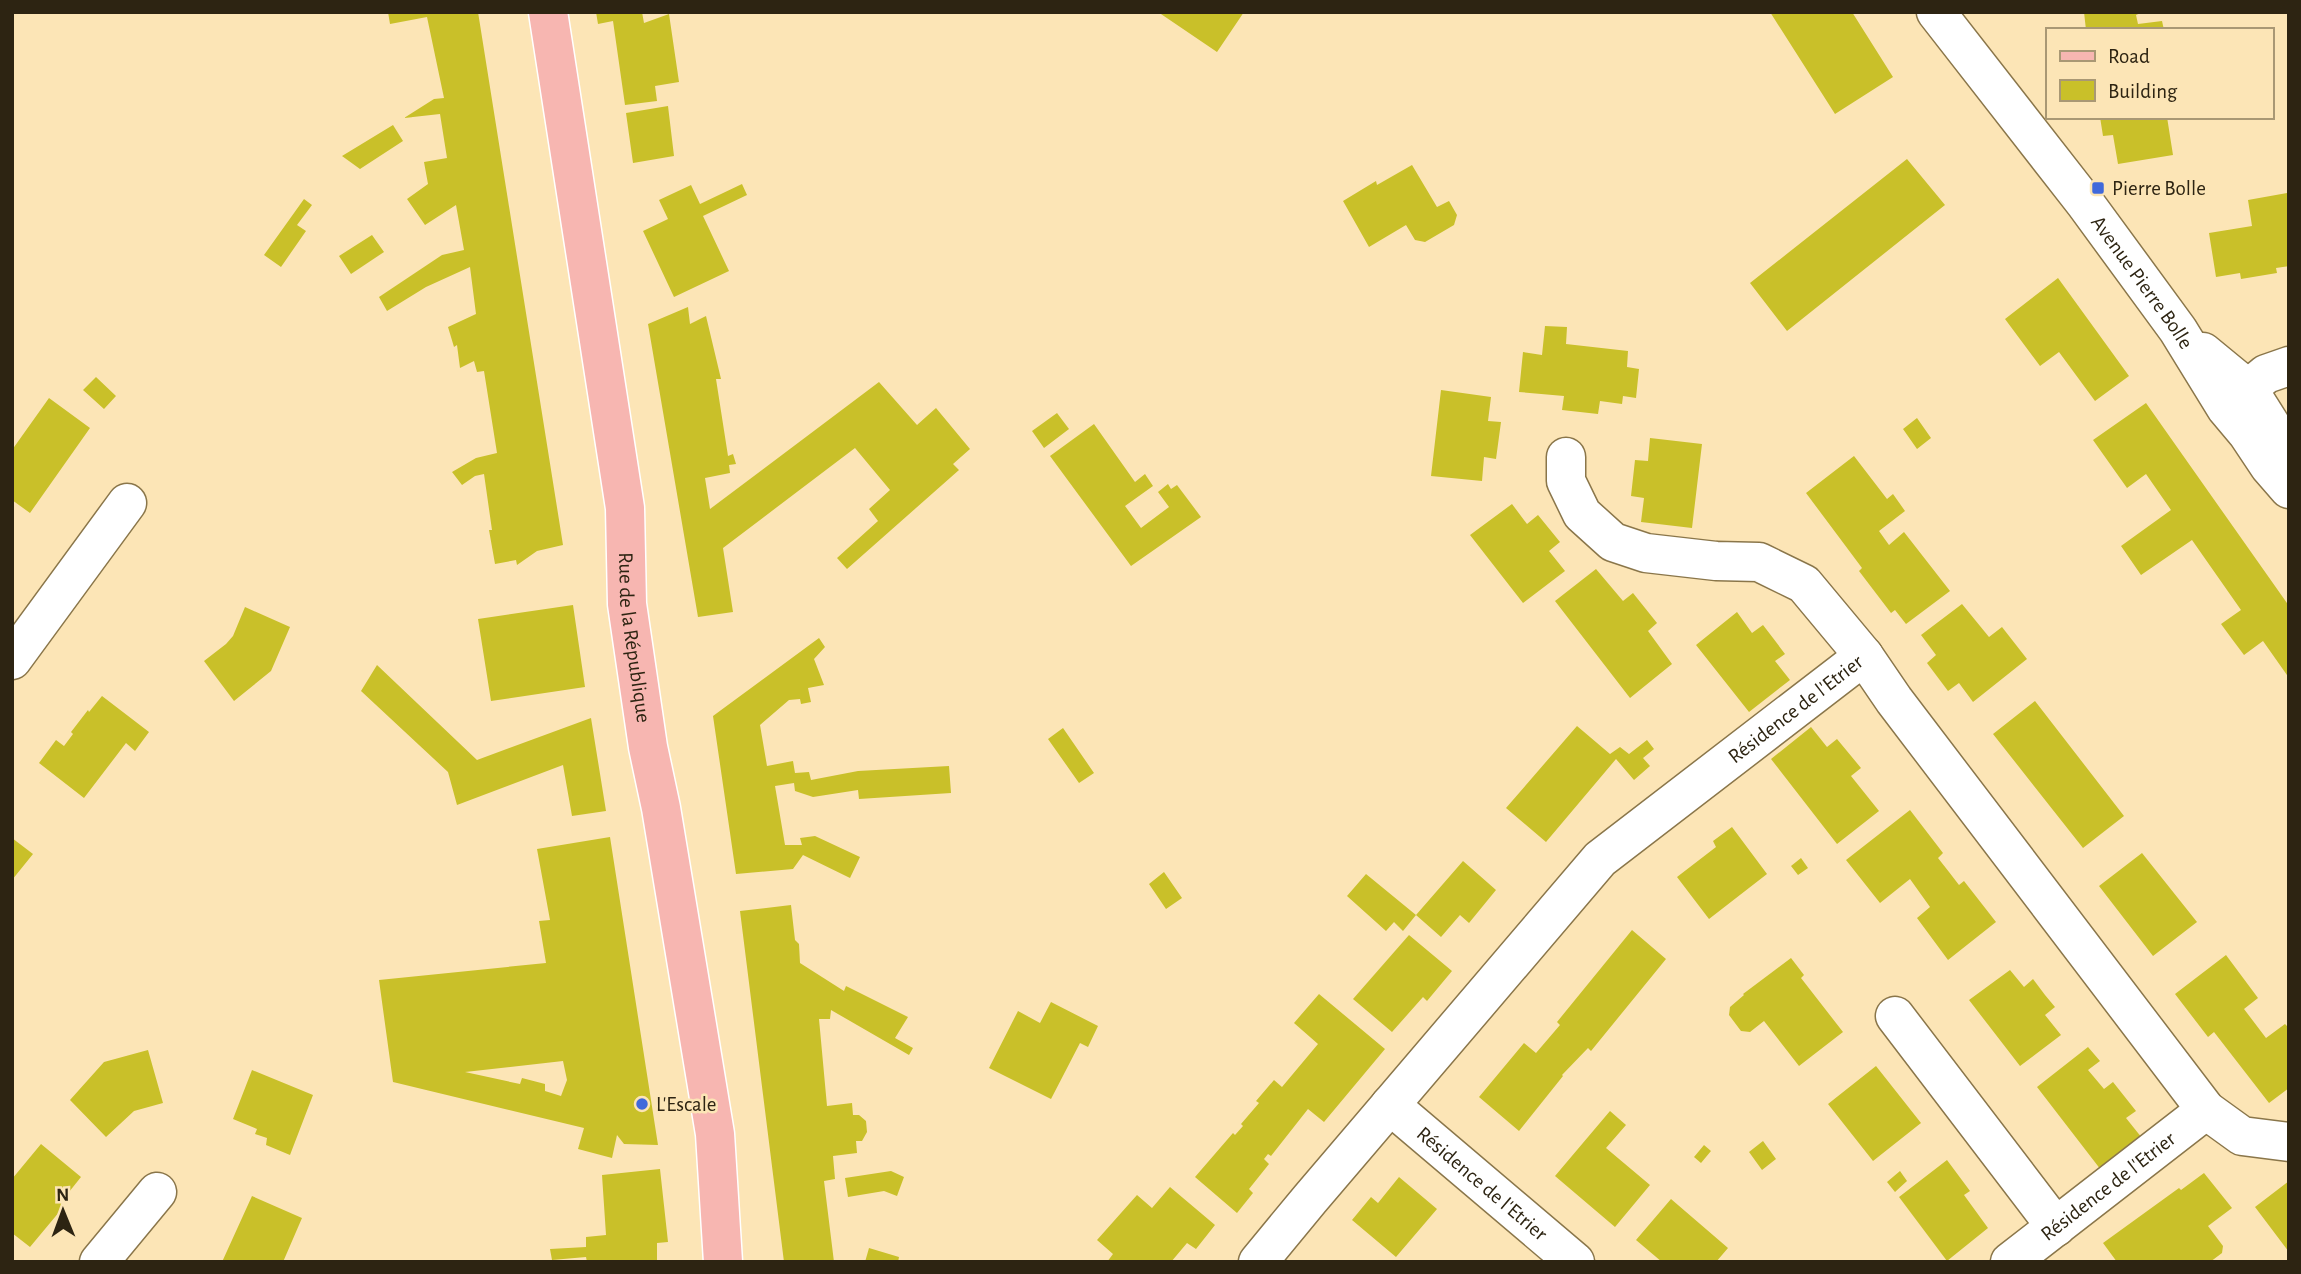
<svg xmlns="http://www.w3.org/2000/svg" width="2301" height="1274" font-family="'Alegreya Sans',sans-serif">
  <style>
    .building { fill: #c9c029; fill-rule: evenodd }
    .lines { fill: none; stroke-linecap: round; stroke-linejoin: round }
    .minor-casing { stroke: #8a764a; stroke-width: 41 }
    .major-casing { stroke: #fff; stroke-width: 41 }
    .minor { stroke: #fff; stroke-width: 38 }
    .major { stroke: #f7b6b1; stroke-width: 38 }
    .poi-dot { fill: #4069db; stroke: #fce5b6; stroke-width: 2.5 }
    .labels { text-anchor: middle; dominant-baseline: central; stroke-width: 5; stroke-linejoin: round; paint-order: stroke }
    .poi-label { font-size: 21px; fill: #2d2412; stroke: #fce5b6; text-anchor: start }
    .street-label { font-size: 21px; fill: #2d2412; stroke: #fce5b6 }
  </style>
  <rect width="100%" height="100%" fill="#fce5b6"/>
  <path class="building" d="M388,12H478L563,545L537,551L517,565L516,560L495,564L489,530H492L484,474L475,476L462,485L452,472L476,458L497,453L484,371L477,372L474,361L460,368L457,345L454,347L448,327L476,314L470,267L426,287L387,311L379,297L442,255L464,250L456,205L425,225L407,199L428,184L424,162L447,158L440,114L404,118L434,99L444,98L427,17L390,24Z
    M596,12H642L644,23L669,14L679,82L655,86L657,101L625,105L613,21L598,24Z
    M1158,12H1244L1217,52Z
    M1770,12H1852L1893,77L1835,114Z
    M2084,12H2143L2136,15L2138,24L2162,21L2164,30H2086Z
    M668,106L674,156L633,163L626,113Z
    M2100,117H2167L2173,155L2118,164L2113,135L2103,136Z
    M393,125L403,141L360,169L342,156Z
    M1907,159L1945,205L1787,331L1750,283Z
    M1412,165L1437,207L1449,201L1457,215L1454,225L1425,242L1415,240L1406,225L1369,247L1343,201L1376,181L1377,185Z
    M742,184L747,195L703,216L729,271L674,297L643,231L668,219L659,200L691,185L700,204Z
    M2287,193L2289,266L2276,268L2277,273L2241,279L2240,273L2216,277L2209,233L2252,226L2248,200Z
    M304,199L312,205L297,225L306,231L281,267L264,255Z
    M372,235L384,252L351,274L339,256Z
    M2058,278L2129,376L2095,401L2059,352L2040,366L2005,319Z
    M688,307L690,324L706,316L721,379H716L728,456L733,454L736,464L729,465L730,473L705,478L710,509L879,382L917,425L936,408L970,449L953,464L959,470L847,569L837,558L878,521L869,509L890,490L855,448L723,548L733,612L698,617L648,324Z
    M1545,326L1567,327L1566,344L1628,351L1627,367L1639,369L1636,398L1623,396L1622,404L1600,401L1598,414L1562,410L1564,396L1519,392L1523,352L1542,355Z
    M96,377L116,396L104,409L83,390Z
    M1441,390L1491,397L1488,421L1501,422L1496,459L1484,457L1482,481L1431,476Z
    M49,398L90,428L30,513L12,500V450Z
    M2146,403L2289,606V678L2263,641L2244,655L2232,639L2221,624L2241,610L2192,540L2141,575L2121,546L2171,510L2146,474L2127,488L2093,440Z
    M1057,413L1069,429L1044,448L1032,431Z
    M1917,418L1931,438L1917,449L1903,429Z
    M1094,424L1135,482L1145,474L1153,486L1125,506L1141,528L1169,507L1158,492L1168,484L1171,489L1177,485L1201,517L1131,566L1050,456Z
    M1650,438L1702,444L1692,528L1641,522L1644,498L1631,496L1635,460L1648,461Z
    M1854,456L1887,499L1893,494L1905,511L1879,531L1889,545L1904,532L1950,591L1906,624L1895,610L1891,613L1859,571L1862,568L1806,493Z
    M1512,504L1527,524L1538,515L1560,542L1549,551L1565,571L1523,603L1470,535Z
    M1596,569L1623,601L1633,593L1657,623L1648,631L1672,664L1630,698L1555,601Z
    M1962,604L1989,637L2002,627L2027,659L1973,702L1959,683L1948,691L1927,663L1936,655L1921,635Z
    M573,605L585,687L491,701L478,619Z
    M245,607L290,627L271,671L234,701L204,661L226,644L233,636Z
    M1737,612L1752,633L1763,625L1773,638L1785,654L1775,661L1790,680L1749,712L1696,645Z
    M819,638L825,647L814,659L824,685L808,688L811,702L801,704L800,699L789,700L760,725L767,766L793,761L795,773L809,772L811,780L858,771L949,766L951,793L859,799L858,790L813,797L795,791L794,783L775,786L785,845H802L800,838L815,836L860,857L850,878L803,855L793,869L736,874L713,716Z
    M377,665L477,760L591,718L606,811L572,816L563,765L457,805L448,772L361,691Z
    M102,696L149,732L135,751L126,743L84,798L39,763L56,740L64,746L73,734L71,732L88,710L89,712Z
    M2035,701L2124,816L2083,848L1993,734Z
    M1577,726L1610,754L1620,747L1629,754L1647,740L1654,749L1643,758L1650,766L1634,780L1616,759L1546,842L1506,808Z
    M1811,727L1827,747L1837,739L1861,768L1851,776L1879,811L1837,844L1771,759Z
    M1063,728L1094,773L1079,783L1048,739Z
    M1910,810L1943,853L1938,858L1949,872L1959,885L1964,881L1996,922L1948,960L1917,918L1930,907L1910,879L1880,903L1846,860Z
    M1732,827L1767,874L1709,919L1677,877L1716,847L1713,841Z
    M610,837L658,1145L624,1144L617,1135L612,1158L578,1149L584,1128L393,1082L379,980L546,963L539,921L550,920L537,849ZM563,1061L567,1080L561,1096L545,1091V1084L522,1078L520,1084L465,1072Z
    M12,838L33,854L12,880Z
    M2142,853L2197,922L2153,956L2099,886Z
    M1801,858L1808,868L1798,875L1791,866Z
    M1463,861L1496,890L1469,923L1460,915L1441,937L1416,915Z
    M1164,872L1182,898L1166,909L1149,884Z
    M1366,874L1416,915L1403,931L1394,922L1386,931L1347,896Z
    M791,905L795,940L799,944L800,963L844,991L846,986L908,1017L895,1038L913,1048L909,1055L831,1010L830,1019H819L827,1106L852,1103L853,1115H859L866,1121L867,1132L862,1141H856L857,1153L833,1156L835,1179L824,1181L834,1262H784L740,911Z
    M1632,930L1666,959L1591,1051L1588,1048L1562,1075L1563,1076L1519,1131L1479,1097L1524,1043L1536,1053L1560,1025L1557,1022Z
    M1409,935L1452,971L1427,1001L1423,997L1392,1032L1353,999Z
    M2226,955L2258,998L2244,1009L2266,1038L2285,1024L2289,1028V1088L2269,1103L2214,1032L2208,1037L2175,994Z
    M1791,958L1804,975L1801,978L1843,1032L1799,1066L1764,1021L1750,1032L1741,1031L1729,1015L1730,1007L1744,995L1743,994Z
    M2010,970L2024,987L2033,979L2045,995L2055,1007L2045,1015L2061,1035L2020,1066L1969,1000Z
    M1319,994L1385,1049L1324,1122L1308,1109L1271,1156L1268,1154L1264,1159L1269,1164L1249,1189L1253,1193L1237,1213L1195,1177L1233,1133L1235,1135L1243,1126L1241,1124L1259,1103L1256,1101L1274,1080L1282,1087L1318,1044L1294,1023Z
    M1051,1002L1098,1026L1088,1047L1080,1043L1051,1099L989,1068L1018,1011L1040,1023Z
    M2088,1047L2100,1061L2088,1070L2104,1089L2113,1082L2136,1111L2126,1118L2142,1138L2101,1170L2037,1087Z
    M148,1050L163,1103L134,1111L106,1137L70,1100L104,1062Z
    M1876,1066L1921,1123L1873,1161L1828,1104Z
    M252,1070L313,1095L290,1155L266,1145L267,1138L255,1134L257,1129L233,1119Z
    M1610,1111L1626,1125L1606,1148L1650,1185L1615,1227L1555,1176Z
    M1763,1141L1776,1159L1762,1170L1749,1152Z
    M41,1144L81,1177L61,1202L65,1205L30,1247L12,1233V1179Z
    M1704,1145L1711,1151L1701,1163L1694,1157Z
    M1947,1160L1970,1191L1964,1195L1988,1228L1947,1261L1899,1197Z
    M660,1169L668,1242L657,1243V1262H587L586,1257L552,1260L550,1249L586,1247V1237L606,1235L602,1175Z
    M891,1171L904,1177L897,1196L884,1191L848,1197L845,1178Z
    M1900,1171L1907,1181L1895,1192L1887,1182Z
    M2204,1173L2232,1208L2208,1226L2223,1246L2222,1253L2210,1262H2117L2103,1243L2179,1188L2181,1190Z
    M1399,1177L1437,1209L1396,1257L1352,1220L1371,1197L1378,1203Z
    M2289,1181V1252L2255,1207Z
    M1170,1187L1215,1225L1196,1249L1187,1243L1171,1262H1107L1113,1254L1097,1240L1137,1195L1152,1208Z
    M252,1196L302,1218L283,1262H222Z
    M1671,1199L1728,1248L1716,1262H1662L1636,1240Z
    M869,1248L899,1257L898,1262H865Z"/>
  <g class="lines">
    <g class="minor-casing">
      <g id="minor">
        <path id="s1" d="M1936,12L2085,203L2178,330L2226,408L2247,433L2269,466L2289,489"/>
        <path d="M2203,352L2248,389L2284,446"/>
        <path d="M2230,404L2266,374L2289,366"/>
        <path d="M1566,457V481L1582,514L1613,542L1646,553L1716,561L1759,562L1804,584L1864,656"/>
        <path d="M12,660L127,503"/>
        <path d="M1895,1016L2056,1227"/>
        <path id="s2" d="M1390,1105L1575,1262"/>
        <path d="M99,1262L157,1192"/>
        <path id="s3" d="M1258,1262L1310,1199L1600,859L1864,656L1894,700L2206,1110L2242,1136L2289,1142"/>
        <path id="s4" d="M2010,1262L2206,1110"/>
      </g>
    </g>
    <g class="major-casing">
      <g id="major">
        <path id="s5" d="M548,12L625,508L627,604L648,747L661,808L715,1134L723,1262"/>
      </g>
    </g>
    <use href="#minor" class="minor"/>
    <use href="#major" class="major"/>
  </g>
  <g class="poi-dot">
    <rect x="2091" y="181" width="14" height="14" rx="3.5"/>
    <circle cx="642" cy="1104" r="7"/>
  </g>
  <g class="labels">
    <g class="poi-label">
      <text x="2112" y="188">Pierre Bolle</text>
      <text x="656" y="1104">L'Escale</text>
    </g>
    <g class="street-label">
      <text stroke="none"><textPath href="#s1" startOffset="340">Avenue Pierre Bolle</textPath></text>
      <text stroke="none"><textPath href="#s5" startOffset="632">Rue de la République</textPath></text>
      <text stroke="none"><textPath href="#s3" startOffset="775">Résidence de l'Etrier</textPath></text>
      <text stroke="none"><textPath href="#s2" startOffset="121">Résidence de l'Etrier</textPath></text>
      <text stroke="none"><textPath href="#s4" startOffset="124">Résidence de l'Etrier</textPath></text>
    </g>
  </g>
  <rect width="2301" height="1274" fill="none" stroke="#2d2412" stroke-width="28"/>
  <rect x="2046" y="28" width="228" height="91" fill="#fce5b6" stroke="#a99874" stroke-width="2"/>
  <rect x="2060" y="51" width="35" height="10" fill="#f7b6b1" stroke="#a99874" stroke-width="2"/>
  <text x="2108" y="63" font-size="21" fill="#2d2412">Road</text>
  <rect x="2060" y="80" width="35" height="21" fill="#c9c029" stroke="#a99874" stroke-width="2"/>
  <text x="2108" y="98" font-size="21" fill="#2d2412">Building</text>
  <g transform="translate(63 1211) rotate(359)" stroke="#fce5b6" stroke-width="5" paint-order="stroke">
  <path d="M0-5L12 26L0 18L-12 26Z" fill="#2d2412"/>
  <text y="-10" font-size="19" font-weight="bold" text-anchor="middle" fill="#2d2412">N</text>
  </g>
</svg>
